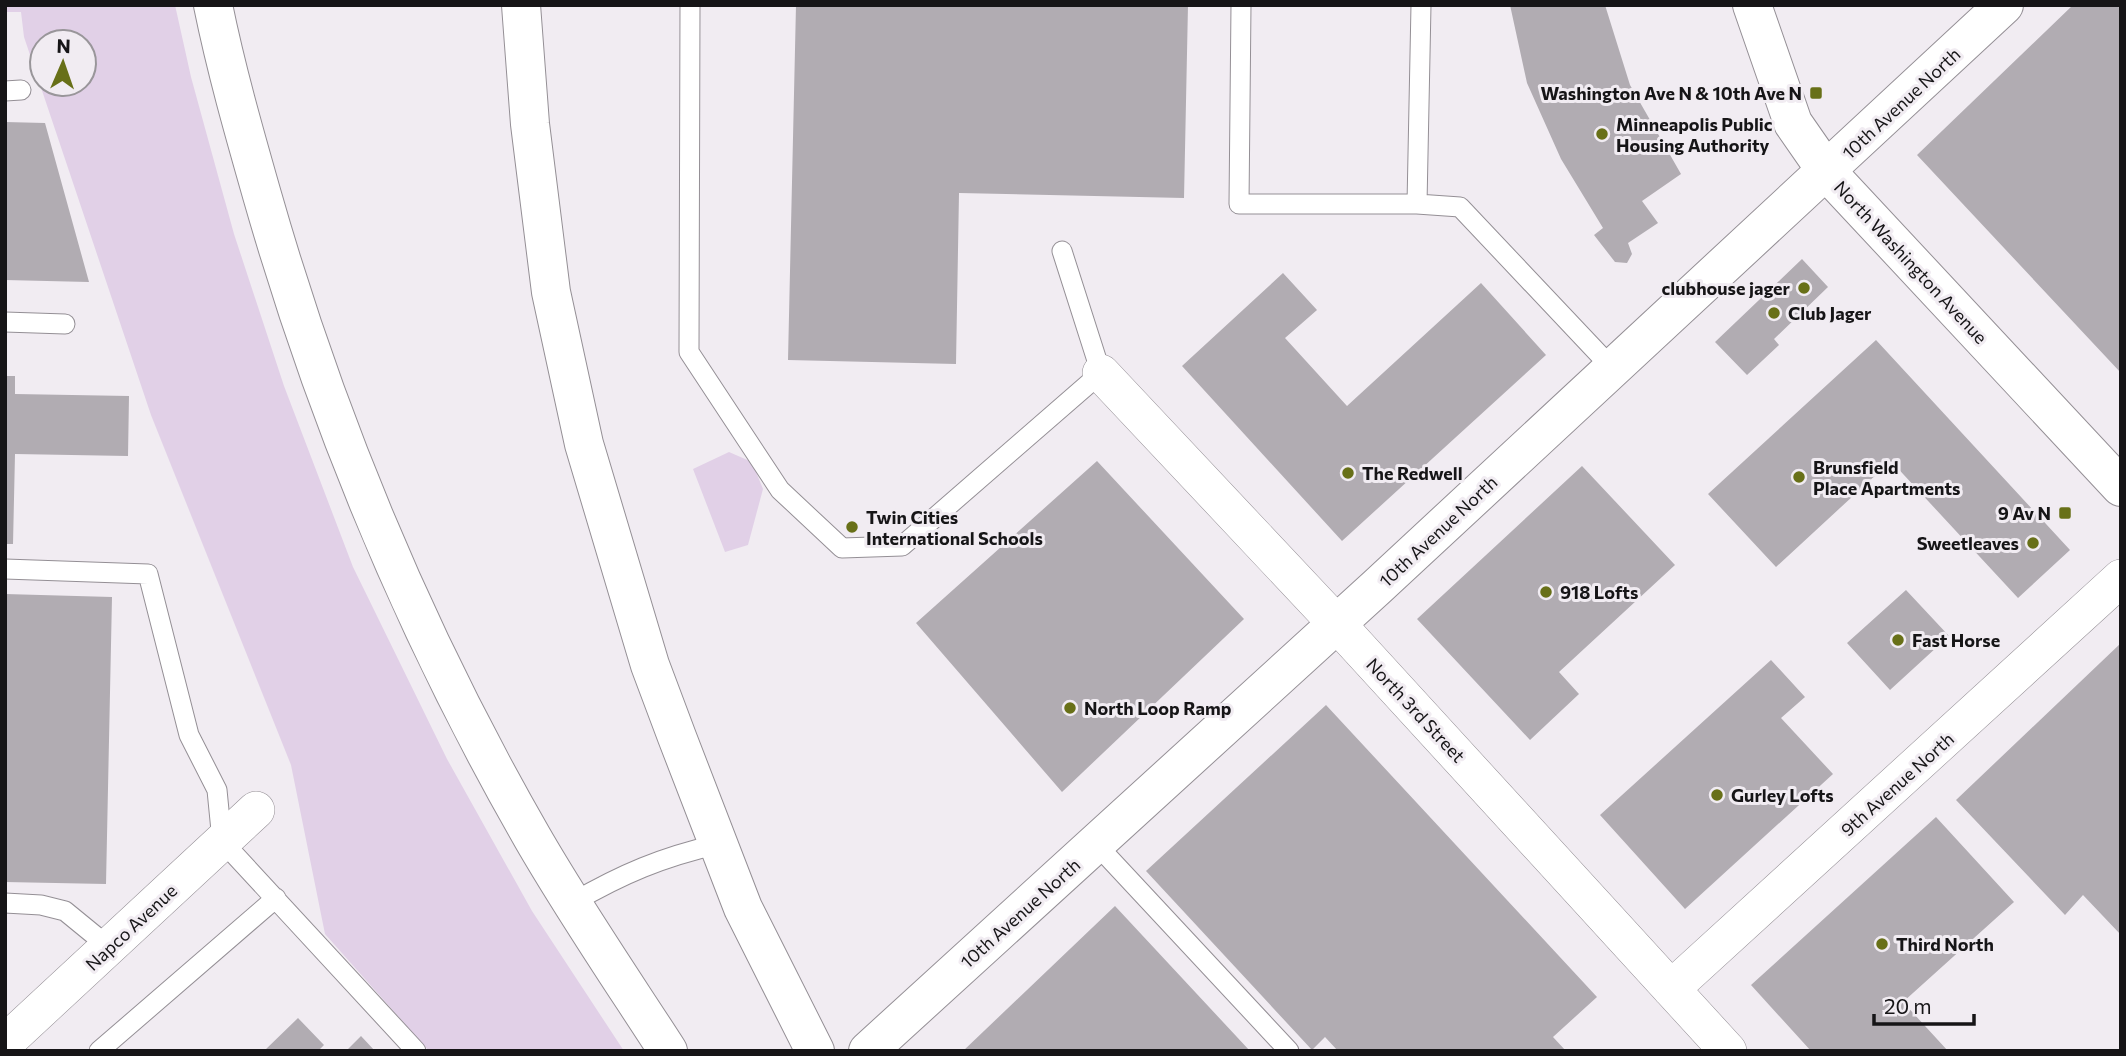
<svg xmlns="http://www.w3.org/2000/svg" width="2126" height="1056" font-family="Commissioner,sans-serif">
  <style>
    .green { fill: #e1d0e7; fill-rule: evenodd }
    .building { fill: #b1acb2 }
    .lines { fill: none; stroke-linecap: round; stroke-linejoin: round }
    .service-casing { stroke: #948f95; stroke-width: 21 }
    .minor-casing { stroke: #948f95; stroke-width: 38 }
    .tertiary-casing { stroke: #948f95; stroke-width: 40 }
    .secondary-casing { stroke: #948f95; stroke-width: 40 }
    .motorway-casing { stroke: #948f95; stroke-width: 40 }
    .service { stroke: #fff; stroke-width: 19 }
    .minor { stroke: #fff; stroke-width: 37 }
    .tertiary { stroke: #fff; stroke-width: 38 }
    .secondary { stroke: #fff; stroke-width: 38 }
    .motorway { stroke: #fff; stroke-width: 38 }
    .poi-dot { fill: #687018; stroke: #f1ecf2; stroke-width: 2.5 }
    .labels { text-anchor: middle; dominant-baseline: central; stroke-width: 6; stroke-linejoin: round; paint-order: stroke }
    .poi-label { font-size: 18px; font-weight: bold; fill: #161517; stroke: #f1ecf2; text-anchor: start }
    .street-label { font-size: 18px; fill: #161517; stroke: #f1ecf2 }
  </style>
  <rect width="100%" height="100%" fill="#f1ecf2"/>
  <path class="green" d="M5,5H175L191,77L234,234L284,386L353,567L447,759L532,911L624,1051H429L325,934L291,765L151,415L24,37L21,12H5ZM42,42H84V84H42Z
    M729,452L752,462L763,489L748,545L725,552L693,469Z"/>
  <path class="building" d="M796,5H1188L1184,198L959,193L956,364L788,360Z
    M1510,5H1605L1630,85L1681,174L1642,201L1658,223L1628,243L1632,254L1627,263L1615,262L1594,235L1603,228L1561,159L1527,83Z
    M2073,5H2117L2121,10V373L1917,155Z
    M5,122L45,123L89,282L5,280Z
    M1802,259L1828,287L1774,339L1779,345L1747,375L1715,342Z
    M1283,273L1317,310L1285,338L1347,406L1481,283L1546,355L1342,541L1182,366Z
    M1876,340L2070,550L2018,598L1891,461L1776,567L1708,494Z
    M5,376H15V394L129,396L128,456L15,454L13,544H5Z
    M1097,461L1244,619L1062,792L916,623Z
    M1582,466L1675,565L1559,672L1579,694L1530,740L1417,619Z
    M1906,590L1949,636L1890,690L1847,643Z
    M5,594L112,597L106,884L5,882Z
    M2121,643V935L2083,895L2065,915L1956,800Z
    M1771,660L1805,697L1781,718L1833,774L1685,909L1600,815Z
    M1326,705L1597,997L1553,1037L1566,1051H1338L1325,1037L1312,1050L1146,871Z
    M1936,817L2014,902L1903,1002L1948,1051H1811L1751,985Z
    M1115,906L1250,1051H963Z
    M298,1018L324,1045L318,1051H264Z
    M361,1036L375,1051H346Z"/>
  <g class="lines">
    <g class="service-casing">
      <path id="service" d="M690,5L689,352L780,490L842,548L902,546L1101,373L1062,251
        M1241,5L1239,204H1417L1421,5
        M5,91L21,90
        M1417,204L1460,207L1613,369
        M5,322L65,324
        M5,569L148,574L189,735L217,790L222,841L416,1051
        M1096,844L1289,1051
        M5,903L41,905L65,911L109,947
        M572,903C622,874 662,857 719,844
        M99,1051L276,898"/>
    </g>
    <g class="minor-casing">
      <path id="minor" d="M1101,373L1337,624L1728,1051
        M1671,989L2121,578
        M5,1043L256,810"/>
    </g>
    <g class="tertiary-casing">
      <path id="tertiary" d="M868,1051L1377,587L2004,5"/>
    </g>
    <g class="secondary-casing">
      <path id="secondary" d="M1752,5L1793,123L1827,172L2121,487"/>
    </g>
    <g class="motorway-casing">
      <path id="motorway" d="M213,5C226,69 244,132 262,195C326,419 416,635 532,837C574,910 622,980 668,1051
        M521,5L530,124L551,292L584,444L650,665L677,737L743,908L815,1051"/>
    </g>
    <use href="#service" class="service"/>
    <use href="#minor" class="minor"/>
    <use href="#tertiary" class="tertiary"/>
    <use href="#secondary" class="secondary"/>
    <use href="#motorway" class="motorway"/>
  </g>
  <g class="poi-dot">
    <rect x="1809" y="86" width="14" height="14" rx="3.5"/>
    <circle cx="1602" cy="134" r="7"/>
    <circle cx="1804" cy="288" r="7"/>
    <circle cx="1774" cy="313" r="7"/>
    <circle cx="1348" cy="473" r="7"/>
    <circle cx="1799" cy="477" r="7"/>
    <rect x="2058" y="506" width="14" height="14" rx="3.5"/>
    <circle cx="852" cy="527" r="7"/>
    <circle cx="2033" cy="543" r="7"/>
    <circle cx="1546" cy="592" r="7"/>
    <circle cx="1898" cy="640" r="7"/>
    <circle cx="1070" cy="708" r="7"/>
    <circle cx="1717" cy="795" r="7"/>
    <circle cx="1882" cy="944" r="7"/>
  </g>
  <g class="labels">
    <g class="poi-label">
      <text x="1802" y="93" text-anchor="end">Washington Ave N &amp; 10th Ave N</text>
      <text x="1616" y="124">Minneapolis Public<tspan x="1616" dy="21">Housing Authority</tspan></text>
      <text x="1790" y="288" text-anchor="end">clubhouse jager</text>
      <text x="1788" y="313">Club Jager</text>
      <text x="1813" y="467">Brunsfield<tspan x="1813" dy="21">Place Apartments</tspan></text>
      <text x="1362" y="473">The Redwell</text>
      <text x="2051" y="513" text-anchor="end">9 Av N</text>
      <text x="866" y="517">Twin Cities<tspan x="866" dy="21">International Schools</tspan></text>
      <text x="2019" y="543" text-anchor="end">Sweetleaves</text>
      <text x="1560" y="592">918 Lofts</text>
      <text x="1912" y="640">Fast Horse</text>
      <text x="1084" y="708">North Loop Ramp</text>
      <text x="1731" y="795">Gurley Lofts</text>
      <text x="1896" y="944">Third North</text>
    </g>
    <g class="street-label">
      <text transform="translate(1901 103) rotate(-43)">10th Avenue North</text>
      <text transform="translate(1911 262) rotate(47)">North Washington Avenue</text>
      <text transform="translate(1438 531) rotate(-43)">10th Avenue North</text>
      <text transform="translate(1416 710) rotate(47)">North 3rd Street</text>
      <text transform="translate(1897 784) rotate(-42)">9th Avenue North</text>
      <text transform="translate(1020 913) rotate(-42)">10th Avenue North</text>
      <text transform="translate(131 927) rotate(-43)">Napco Avenue</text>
    </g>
  </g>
  <rect width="2126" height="1056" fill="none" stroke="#161517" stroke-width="14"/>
  <g transform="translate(63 63) rotate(2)"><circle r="33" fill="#f1ecf2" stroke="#99969a" stroke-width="2"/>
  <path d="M0-5L12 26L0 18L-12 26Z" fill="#687018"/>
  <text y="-10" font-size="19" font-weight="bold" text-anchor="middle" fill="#161517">N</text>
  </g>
  <path d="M1874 1014v10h100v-10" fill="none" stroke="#161517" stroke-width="3.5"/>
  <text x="1884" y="1014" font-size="21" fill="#161517" stroke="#f1ecf2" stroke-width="5" paint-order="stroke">20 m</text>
</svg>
